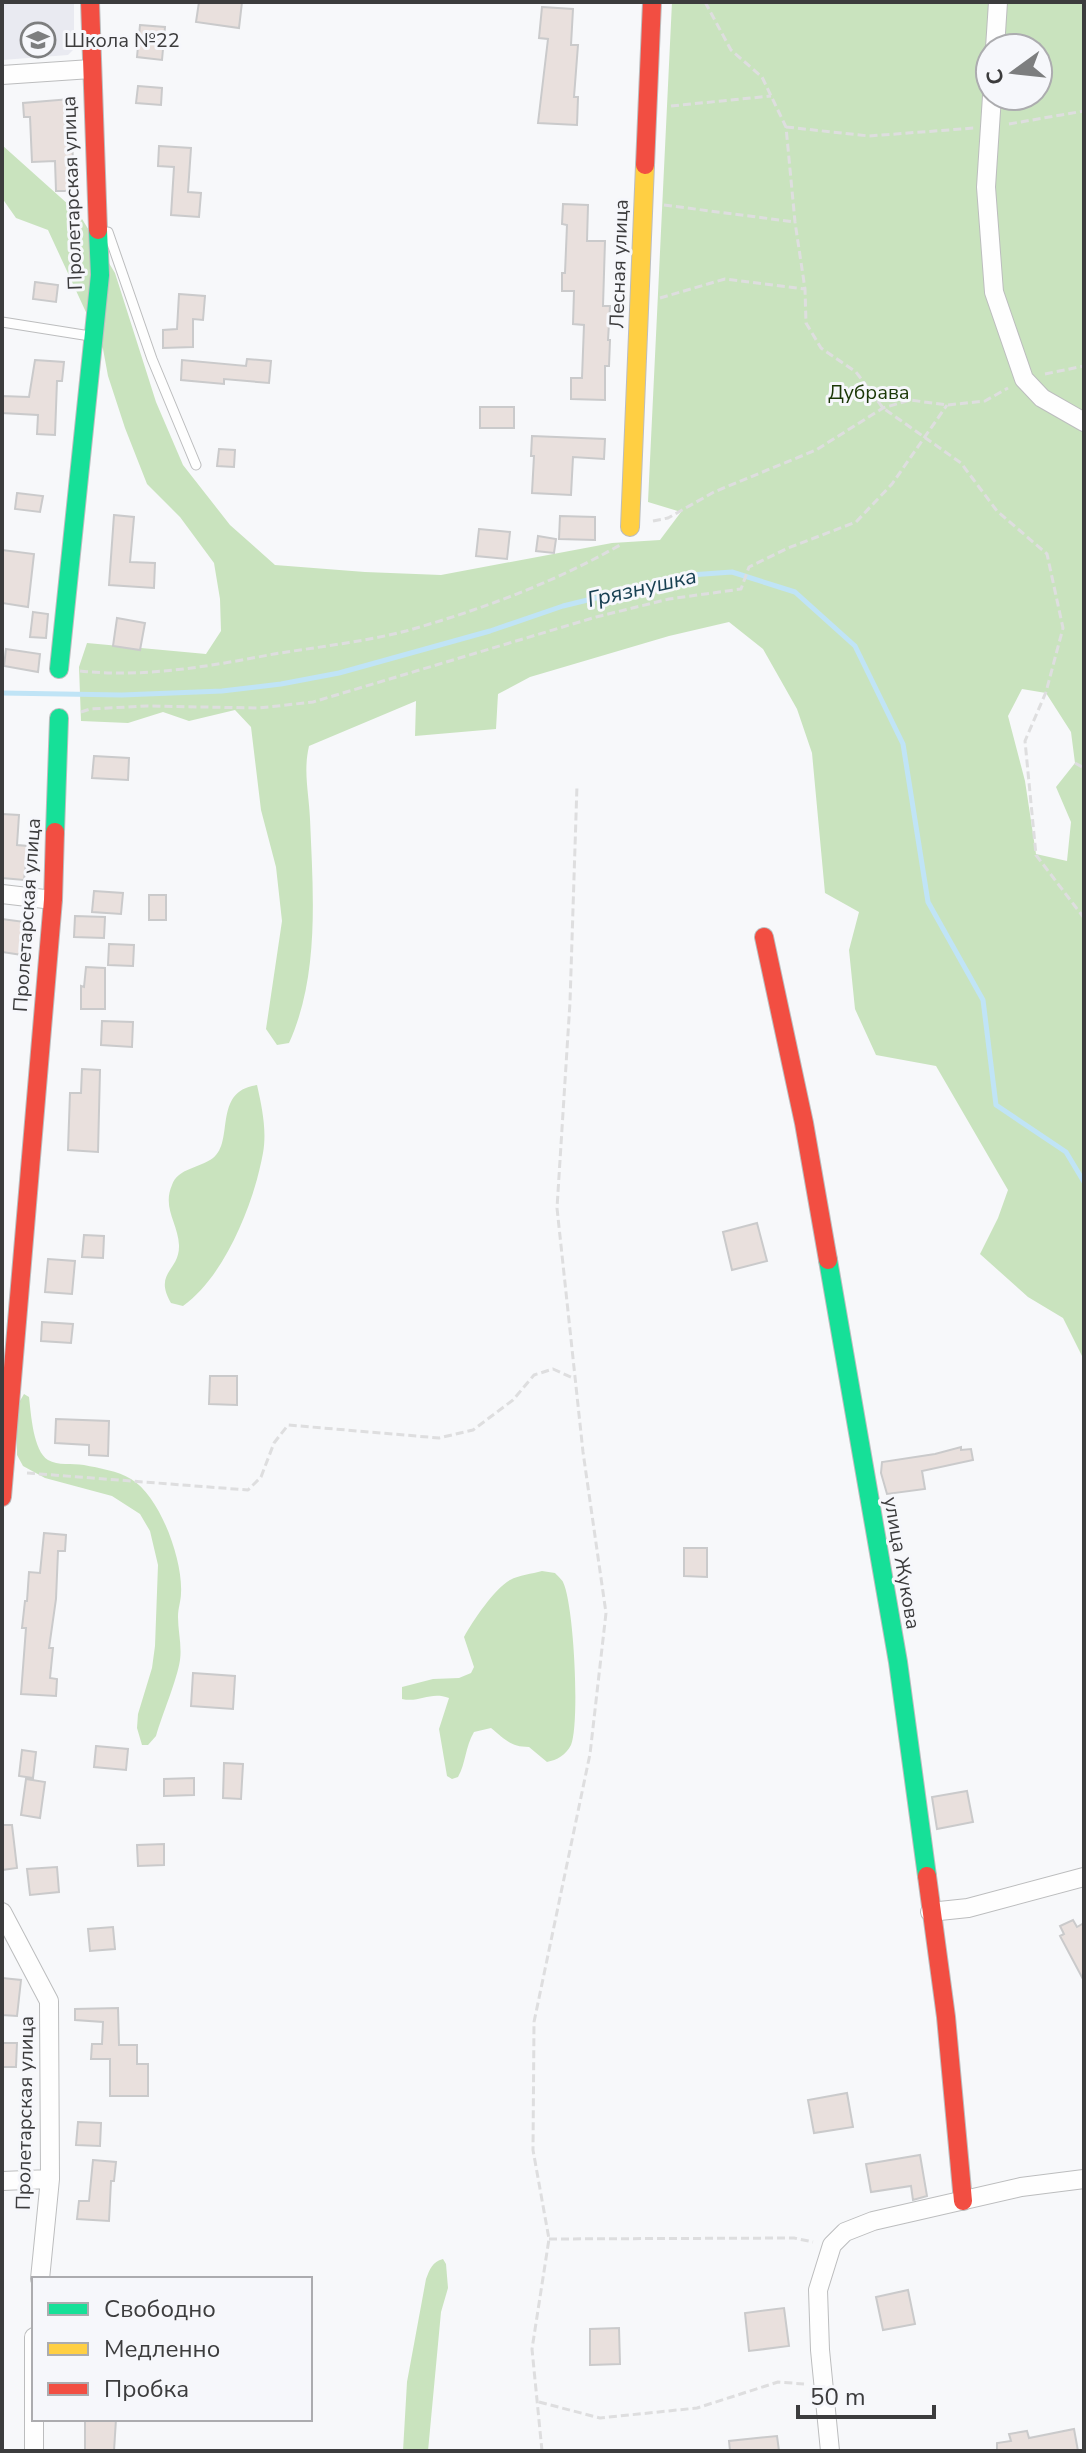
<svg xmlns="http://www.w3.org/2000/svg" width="1086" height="2453" font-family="'Nunito Sans',sans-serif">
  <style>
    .built { fill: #e9eaf1 }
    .forest { fill: #c9e3be; fill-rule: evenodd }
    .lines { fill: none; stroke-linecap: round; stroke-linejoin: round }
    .stream { stroke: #c0e4f6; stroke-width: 5 }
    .building { fill: #e9e0dd; stroke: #cacacb; stroke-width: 2 }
    .lane-casing { stroke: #bcbdbe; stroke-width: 11 }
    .street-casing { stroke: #bcbdbe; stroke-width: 20 }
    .fast-casing { stroke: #bcbdbe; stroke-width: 20 }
    .slow-casing { stroke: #bcbdbe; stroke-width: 20 }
    .jam-casing { stroke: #bcbdbe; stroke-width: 20 }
    .path { stroke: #dededf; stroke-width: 3; stroke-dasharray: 8 4; stroke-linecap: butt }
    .lane { stroke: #fefefe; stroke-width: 9 }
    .street { stroke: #fefefe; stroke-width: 18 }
    .fast { stroke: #16e098; stroke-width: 18 }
    .slow { stroke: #ffcf43; stroke-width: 18 }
    .jam { stroke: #f24e42; stroke-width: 18 }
    .labels { text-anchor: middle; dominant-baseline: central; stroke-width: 6; stroke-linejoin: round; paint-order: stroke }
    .poi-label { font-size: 20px; fill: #3c3c3d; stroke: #f6f7fb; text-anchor: start }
    .street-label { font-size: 20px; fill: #3c3c3d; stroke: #f6f7fb }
    .park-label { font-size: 20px; fill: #1b3807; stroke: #f6f7fb }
    .water-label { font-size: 22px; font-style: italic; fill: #184052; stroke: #f6f7fb }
  </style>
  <rect width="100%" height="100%" fill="#f7f8fa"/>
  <path class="built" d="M2,2H74V49L68,55L2,60Z"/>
  <path class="forest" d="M672,2H1084V1360L1063,1318L1028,1297L980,1254L998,1218L1008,1190L936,1066L876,1055L855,1009L849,950L859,912L825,893L812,753L797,709L763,649L729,622L669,636L530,677L498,694L496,729L415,736L416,701L309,746C303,772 309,793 310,819C313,892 320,975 289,1043L277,1045L266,1029L282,921L276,867L261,810L251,727L235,710L189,721L163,712L128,723L81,721L79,667L87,643L206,654L221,631L220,599L214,563L180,517L147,484L125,428L108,376L103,349L48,230L16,218L2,198V145L79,214L115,273L156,402L183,465L230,525L275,565L365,572L441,575L612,543L660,540L681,512L648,502ZM990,48H1038V96H990ZM1022,689L1046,693L1071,732L1075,763L1056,787L1071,822L1067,861L1036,854L1025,781L1008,716Z
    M257,1085C262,1107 267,1131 263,1153C254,1203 225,1276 183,1306L171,1303C153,1272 180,1271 179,1245C178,1223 162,1208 172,1185C178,1168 200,1168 213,1158C235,1141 212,1091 257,1085Z
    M24,1394L29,1397C31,1413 33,1451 48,1460C58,1466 72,1463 84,1465C99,1468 118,1471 131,1479C160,1496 183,1560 181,1593C181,1601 178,1608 178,1617C178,1631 182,1646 180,1660C177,1680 162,1715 156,1736L148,1745H142L137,1728L138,1714L152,1668L155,1646L158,1565L150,1531L140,1514L112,1496L45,1478L23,1466L17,1455V1406Z
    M542,1571L555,1573C556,1574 563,1581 563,1582C574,1604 580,1723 571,1745C566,1755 557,1760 547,1762L529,1747C510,1747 505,1739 491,1728L474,1732C465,1747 466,1763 458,1777L452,1779L447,1776L439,1729L449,1698C430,1691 420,1703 402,1699V1687L433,1679L459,1678L471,1673L474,1667L464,1637C473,1621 494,1589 510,1580C519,1575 532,1574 542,1571Z
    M443,2259L446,2264L448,2288L441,2312L428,2451H403L407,2382L426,2279C430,2269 432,2262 443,2259Z"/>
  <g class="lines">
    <path class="stream" d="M2,693L122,695L222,691L281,684L339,673L490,631L563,606L690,575L732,572L795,592L855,646L903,744L928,902L983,1000L996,1105L1066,1152L1084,1182"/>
  </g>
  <path class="building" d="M199,2H242L239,28L196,22Z
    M542,7L573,9L571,45H578L574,97H578L577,125L538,123L548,39L539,38Z
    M140,25L165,27L162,60L137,57Z
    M138,86L162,88L161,105L136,103Z
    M70,99L73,161H69L70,191H56L55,161L32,162L30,117H24L23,103Z
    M159,146L191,148L188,192L201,193L199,217L171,215L174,167L158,166Z
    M563,204L588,205L587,241H605L603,306H610L608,340H610L609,366H605V400L571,399V378H582L584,325L573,324L574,291H562V273H565L567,225L562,224Z
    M35,282L58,285L56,302L33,299Z
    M179,294L205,296L203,320L193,319V347L163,348V330L177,329Z
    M247,359L271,361L269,383L224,379V384L181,380L182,360L246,366Z
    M35,360L64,362L62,381H57L55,435L37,434L38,415L2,413V396L29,397Z
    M480,407H514V428H480Z
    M532,436L605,439L604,459L573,457L571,495L532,493L534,456H531Z
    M219,449L235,450L234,467L217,466Z
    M17,493L43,496L40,512L15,509Z
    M114,515L134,517L130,562L155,563L154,588L109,585Z
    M560,516L595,517V540L559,539Z
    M479,529L510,532L507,559L476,556Z
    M538,536L556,539L554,553L536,551Z
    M2,550L34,554L28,607L2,603Z
    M33,612L48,614L46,638L30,637Z
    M117,618L145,623L140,650L113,646Z
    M6,649L40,654L38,672L4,666Z
    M94,756L129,758L128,780L92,778Z
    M2,814L19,815L17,845L28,846L24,880L2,878Z
    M94,891L123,893L121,914L92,912Z
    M149,895H166V920H149Z
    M75,916L105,917L104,938L74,937Z
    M2,919L25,922L22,955L2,952Z
    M109,944L134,945L133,966L108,965Z
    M86,967L105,968V1009H81V986L84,987Z
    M102,1021L133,1022L132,1047L101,1045Z
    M82,1069L100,1070L98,1152L68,1150L70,1093H81Z
    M757,1223L767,1261L732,1270L723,1232Z
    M84,1235L104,1236L103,1258L82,1257Z
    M48,1259L75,1261L72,1294L45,1292Z
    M42,1322L73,1324L71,1343L41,1341Z
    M210,1376H237V1405L209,1404Z
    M56,1419L109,1421L108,1456L89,1455V1445L55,1443Z
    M961,1447V1450L971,1449L973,1460L922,1471L925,1489L887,1494L881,1473L882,1462L935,1454Z
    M44,1533L66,1535L65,1551H58L56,1599L49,1648H53L50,1678L57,1679L56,1696L21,1694L26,1628H22L25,1601H27L29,1572L40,1573Z
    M684,1548H707V1577L684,1576Z
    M193,1673L235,1676L233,1709L191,1706Z
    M96,1746L128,1749L126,1770L94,1767Z
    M22,1750L36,1752L33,1778L19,1776Z
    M224,1763L243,1764L241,1799L223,1798Z
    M194,1778V1795L164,1796V1779Z
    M26,1779L45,1782L40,1818L21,1815Z
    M967,1791L973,1822L937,1829L932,1797Z
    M2,1825H12L17,1868L2,1870Z
    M164,1844V1865L138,1866L137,1845Z
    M57,1867L59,1892L30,1895L27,1869Z
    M1073,1920L1077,1927L1084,1923V1981L1060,1936L1064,1934L1060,1926Z
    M113,1927L115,1949L90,1951L88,1929Z
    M2,1978L21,1980L17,2016L2,2015Z
    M118,2008L119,2045H137V2064H148V2096H110V2059H91L92,2044H102L103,2022L75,2020V2009Z
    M2,2043H17L16,2067H2Z
    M847,2093L853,2127L814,2133L808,2100Z
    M78,2122L101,2123L100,2146L76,2145Z
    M920,2155L927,2196L913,2200L911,2186L871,2192L866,2164Z
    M93,2160L116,2162L114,2181H111L109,2221L77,2219L79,2201H89Z
    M908,2290L915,2324L883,2330L876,2297Z
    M784,2308L789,2346L749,2351L745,2313Z
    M619,2328L620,2364L590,2365V2329Z
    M85,2419H116L114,2451H85Z
    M1074,2429L1078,2451H997V2443L1011,2441L1009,2434L1027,2431L1029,2438Z
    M777,2436L779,2451H730L729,2441Z"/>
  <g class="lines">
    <g class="lane-casing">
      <path id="lane" d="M108,232L152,359L196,465
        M2,322L90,336"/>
    </g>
    <g class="street-casing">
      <path id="street" d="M995,48L998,2
        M2,75L91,69
        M992,96L986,187L994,292L1024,379L1042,398L1084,422
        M2,894L53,900
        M2,1912L49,2001L50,2179L40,2279
        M930,1912L968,1908L1084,1877
        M2,2181L50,2179
        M34,2451V2337
        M830,2451L820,2350L818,2290L832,2245L845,2232L873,2221L1021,2187L1084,2179"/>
    </g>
    <g class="fast-casing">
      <path id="fast" d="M59,669L100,275L98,230
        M55,832L59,718
        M828,1260L898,1662L927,1876"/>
    </g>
    <g class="slow-casing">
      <path id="slow" d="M630,527L645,165"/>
    </g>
    <g class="jam-casing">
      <path id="jam" d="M90,2L98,230
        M645,165L652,2
        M764,937L804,1123L828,1260
        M2,1497L53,900L55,832
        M927,1876L946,2017L963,2201"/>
    </g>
    <path class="path" d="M705,2L731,50L762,77L786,127L795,222L805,289L806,323L821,348L856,372L883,408L961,463L997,511L1047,554L1063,628L1046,692L1025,741L1036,855L1084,918
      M671,106L771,96
      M1009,124L1084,111
      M786,127L869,136L974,128
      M664,205L795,222
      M660,298L725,279L805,289
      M1045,374L1084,366
      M653,521L668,518L714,492L816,450L883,408L910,400L947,405L985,401L1008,388
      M80,671C145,678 211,666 274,654C317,647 363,642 406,631C480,610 553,583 620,545
      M81,712L90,709L147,706L259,708L313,702L596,617L669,599L741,589L749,567L788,548L856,522L892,484L947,405
      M1075,763L1084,768
      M27,1473L248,1490L261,1477L274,1443L288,1425L439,1438L473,1430L513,1400L534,1375L553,1369L575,1379
      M549,2239L794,2238L813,2242
      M539,2402L600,2418L697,2408L778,2382L804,2384
      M542,2451L532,2349L549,2239L533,2150L534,2022L590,1754L606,1613L583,1452L557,1208L570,1002L577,785"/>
    <use href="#lane" class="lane"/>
    <use href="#street" class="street"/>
    <use href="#fast" class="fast"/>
    <use href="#slow" class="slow"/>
    <use href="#jam" class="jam"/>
  </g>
  <defs>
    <g id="school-ring" transform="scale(1.8)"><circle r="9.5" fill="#f6f7fb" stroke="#7d7e7f" stroke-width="1.5"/><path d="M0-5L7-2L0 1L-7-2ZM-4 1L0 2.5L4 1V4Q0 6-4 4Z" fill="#7d7e7f"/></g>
  </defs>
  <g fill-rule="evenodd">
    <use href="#school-ring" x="38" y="40"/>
  </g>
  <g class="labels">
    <g class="poi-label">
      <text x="64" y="40">Школа №22</text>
    </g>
    <g class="street-label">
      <text transform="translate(72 193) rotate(-92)">Пролетарская улица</text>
      <text transform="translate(619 264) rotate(-88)">Лесная улица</text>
      <text transform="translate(27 915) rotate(-86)">Пролетарская улица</text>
      <text transform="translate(902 1563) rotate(80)">улица Жукова</text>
      <text transform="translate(25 2113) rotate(-89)">Пролетарская улица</text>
    </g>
    <g class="park-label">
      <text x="869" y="392">Дубрава</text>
    </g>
    <g class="water-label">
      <text transform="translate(642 588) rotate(-13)">Грязнушка</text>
    </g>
  </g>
  <rect width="1086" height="2453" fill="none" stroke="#3c3c3d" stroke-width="8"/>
  <rect x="32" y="2277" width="280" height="144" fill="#f6f7fb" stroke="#acacaf" stroke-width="2"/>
  <rect x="48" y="2303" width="40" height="12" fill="#16e098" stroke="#acacaf" stroke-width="2"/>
  <text x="104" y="2317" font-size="24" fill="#3c3c3d">Свободно</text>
  <rect x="48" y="2343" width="40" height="12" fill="#ffcf43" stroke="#acacaf" stroke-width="2"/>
  <text x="104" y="2357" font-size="24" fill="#3c3c3d">Медленно</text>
  <rect x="48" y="2383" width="40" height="12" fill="#f24e42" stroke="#acacaf" stroke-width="2"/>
  <text x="104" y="2397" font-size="24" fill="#3c3c3d">Пробка</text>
  <g transform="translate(1014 72) rotate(255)"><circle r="38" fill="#f6f7fb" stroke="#acacaf" stroke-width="2"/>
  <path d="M0-6L14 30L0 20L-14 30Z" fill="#7d7e7f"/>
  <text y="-12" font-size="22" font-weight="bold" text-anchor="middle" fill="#3c3c3d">С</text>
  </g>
  <path d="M798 2405v12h136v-12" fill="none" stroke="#3c3c3d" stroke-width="4"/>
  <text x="810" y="2405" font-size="24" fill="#3c3c3d" stroke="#f6f7fb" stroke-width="6" paint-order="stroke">50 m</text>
</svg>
